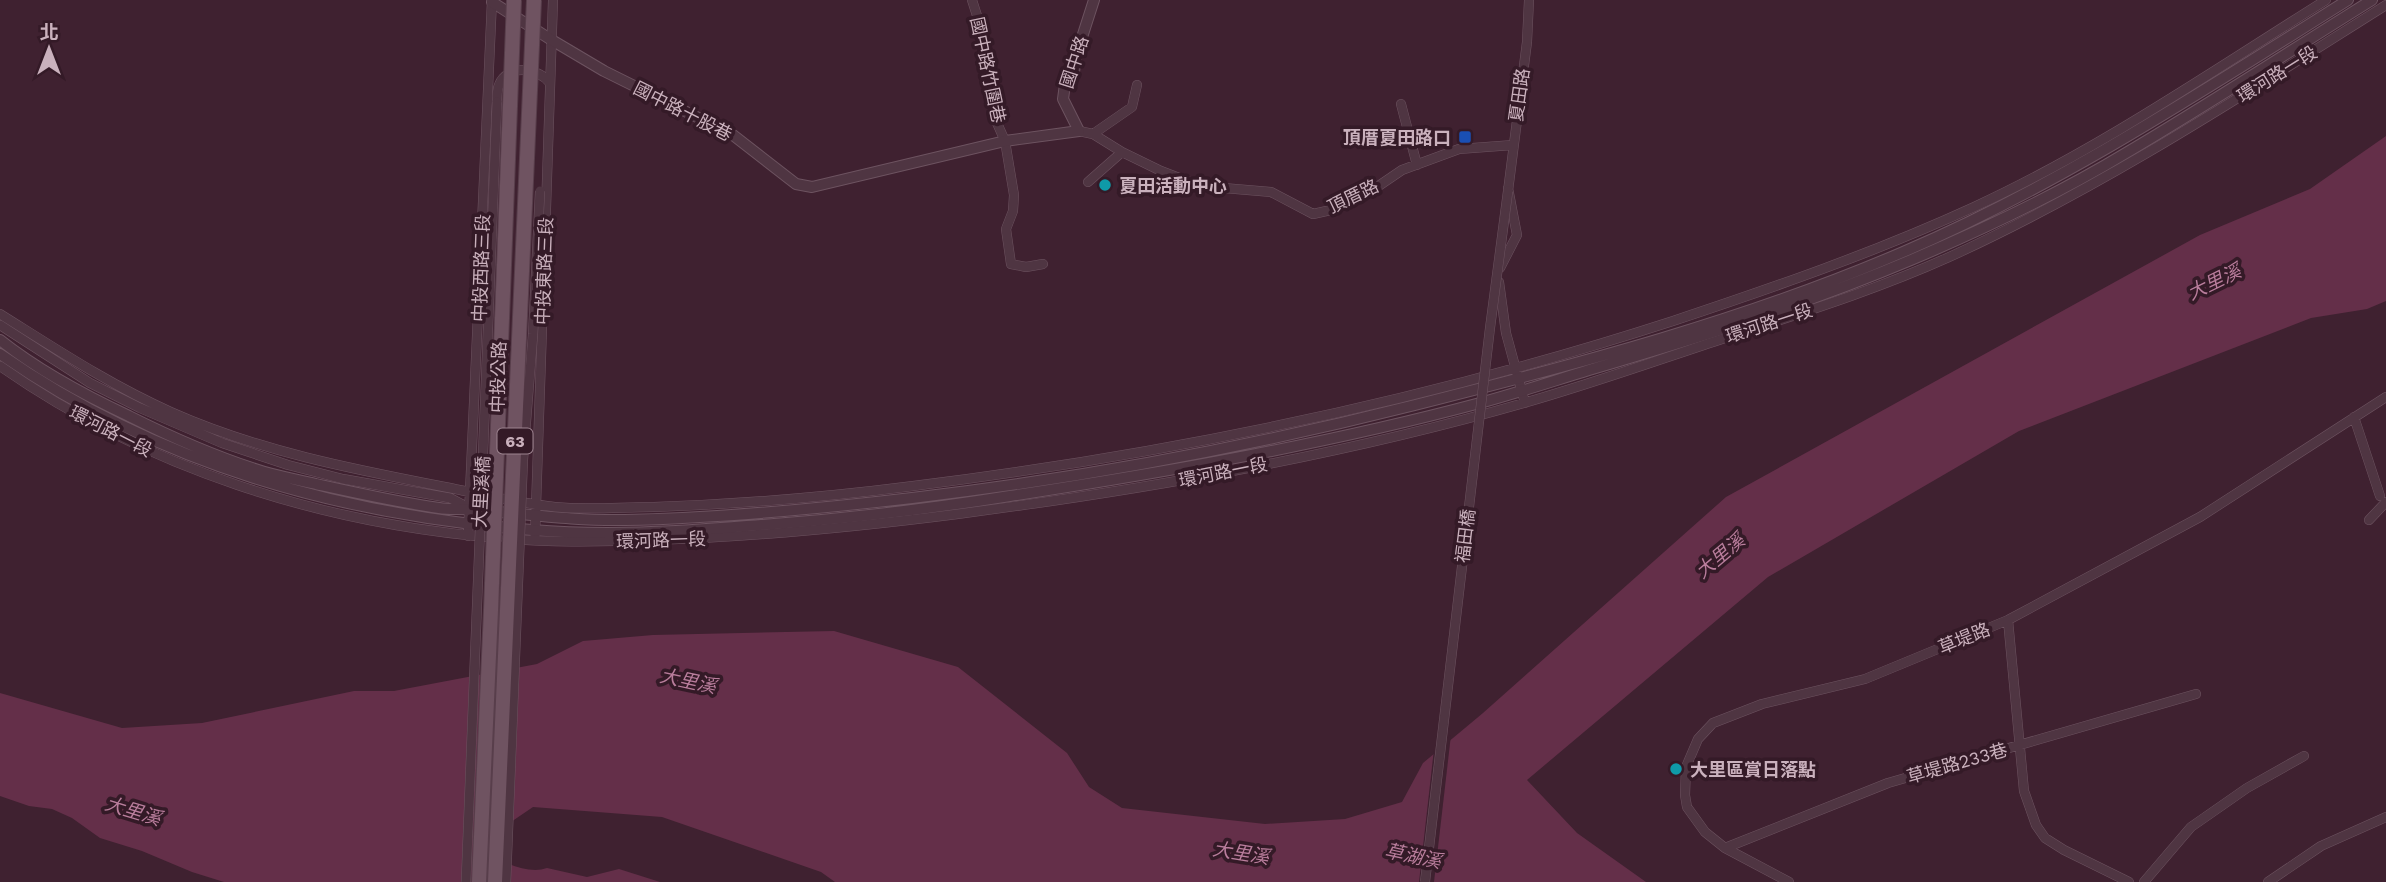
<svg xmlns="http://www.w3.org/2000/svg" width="2386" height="882" font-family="'Work Sans','Noto Sans TC',sans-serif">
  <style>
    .water { fill: #642f49 }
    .pier { fill: #3f2130 }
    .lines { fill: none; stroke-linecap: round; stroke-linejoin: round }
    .minor-casing { stroke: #6d5360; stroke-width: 10 }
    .tertiary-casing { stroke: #6d5360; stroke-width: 12 }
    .minor { stroke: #4f3542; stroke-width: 9 }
    .tertiary { stroke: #4f3542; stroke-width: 10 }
    .minor-bridge-casing { stroke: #6d5360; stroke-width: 10; stroke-linecap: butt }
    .primary-bridge-casing { stroke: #583e4b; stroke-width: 16; stroke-linecap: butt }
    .minor-bridge { stroke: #4f3542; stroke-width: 9 }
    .primary-bridge { stroke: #6f5361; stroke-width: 14 }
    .transit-dot { fill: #1a4fb4; stroke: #341a27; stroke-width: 2.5 }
    .culture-dot { fill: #0f9aa8; stroke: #341a27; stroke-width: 2.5 }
    .labels { text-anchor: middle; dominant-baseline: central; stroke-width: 7; stroke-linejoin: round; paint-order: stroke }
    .shield { fill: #341a27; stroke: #9d8490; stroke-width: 2 }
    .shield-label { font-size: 16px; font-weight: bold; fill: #cab1bd }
    .street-label { font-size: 18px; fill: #cab1bd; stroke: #341a27 }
    .poi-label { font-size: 18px; font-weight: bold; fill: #cab1bd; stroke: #341a27; text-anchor: start }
    .water-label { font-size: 19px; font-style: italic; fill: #b97d9c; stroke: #341a27 }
  </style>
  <rect width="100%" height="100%" fill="#3f2130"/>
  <path class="water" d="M2386,136V301L2367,309L2311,318L2019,431L1768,577L1527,780L1577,833L1646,882H835L821,872L662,817L533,807L473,848C494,857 525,876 547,868L587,877L619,869L660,882H224L192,872L142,851L100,838L72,818L52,809L29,806L0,796V693L122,728L202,723L354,691H394L537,664L583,641L653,635L834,631L958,667L1067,753L1089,787L1122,808L1265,824L1345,819L1402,802L1423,763L1483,713L1726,497L2200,235L2310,189Z"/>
  <path class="pier" d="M1451,735L1434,882H1419L1434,749Z"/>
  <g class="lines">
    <g class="minor-casing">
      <path id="minor" d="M972,0L980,25L993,114L1005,141L1014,195L1013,211L1006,229L1011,264L1026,267L1043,264
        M497,102C497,96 497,90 499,85C507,64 538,67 550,83
        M1401,104L1417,165
        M1079,131L1093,134L1122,152L1161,171L1200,186L1271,192L1313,214L1331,210L1377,187L1402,170L1459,149L1513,145
        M1093,134L1132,107L1137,85
        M1088,182L1122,152
        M1508,191L1527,42L1529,0
        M1500,268L1517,235L1508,188
        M1499,282L1506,333L1525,403
        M0,314C56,349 110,385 171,412C259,451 352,469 445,487C481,494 518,503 555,507C587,510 621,507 654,507C740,504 827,497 913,486C1171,454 1426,401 1673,321C1775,287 1876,252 1974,207C2098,150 2211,72 2326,0
        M0,325L90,383L140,408L222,443L288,465L343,479L450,498L469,508
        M0,366C145,468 322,524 498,538
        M2354,417L2380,496
        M2369,520L2386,502
        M468,536L492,0
        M535,537L553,0
        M512,539C559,543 605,541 652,540C755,537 856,527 958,514C1148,489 1339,456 1524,403C1584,386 1644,365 1704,345C1785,318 1869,293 1947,258C2101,188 2243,95 2386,5
        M2008,620L2024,791L2036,825L2045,838L2064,850L2129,882
        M1725,848L1888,783L2196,694
        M1789,882L1725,848L1705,832L1687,807L1685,795L1686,767L1698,739L1713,723L1762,704L1865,679L2008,620L2200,517L2386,397
        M2144,882L2191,827L2247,788L2304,756
        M2268,882L2321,846L2386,817"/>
    </g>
    <g class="tertiary-casing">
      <path id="tertiary" d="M492,2L550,39L604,71L733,135L796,184L812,187L1005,141L1079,131L1063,99L1065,84L1074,72L1076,56L1094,0
        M0,340C39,371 84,395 129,416C169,436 212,455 255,469C275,476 296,479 316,484C357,493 397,502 439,508C451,510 463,508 476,510C526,514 575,521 625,520C721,518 817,509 912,498C1082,478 1249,447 1415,405C1578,364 1748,319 1903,252C2060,185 2204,90 2348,0
        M0,354C159,465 341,515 532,530C604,536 676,532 747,526C835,520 923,510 1010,496C1168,472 1326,444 1480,403C1517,393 1553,381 1589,370C1698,338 1807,304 1911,260C1984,229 2058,194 2126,153C2209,104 2290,51 2372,0"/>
    </g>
    <use href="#minor" class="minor"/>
    <use href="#tertiary" class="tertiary"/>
    <g class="minor-bridge-casing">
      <path id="minor-bridge" d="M466,882L497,102
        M506,882L523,460L533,334L540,191
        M1425,882L1490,328L1508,191"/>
    </g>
    <g class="primary-bridge-casing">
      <path id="primary-bridge" d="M479,882L491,610L514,0
        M495,882L534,0"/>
    </g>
    <use href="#minor-bridge" class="minor-bridge"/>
    <use href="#primary-bridge" class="primary-bridge"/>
  </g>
  <rect class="transit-dot" x="1458" y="130" width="14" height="14" rx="3.5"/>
  <g class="culture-dot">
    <circle cx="1105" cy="185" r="7"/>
    <circle cx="1676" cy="769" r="7"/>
  </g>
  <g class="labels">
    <rect class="shield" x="497.5" y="428.5" width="35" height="25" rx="5"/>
    <g class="shield-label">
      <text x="515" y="441">63</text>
    </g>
    <g class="street-label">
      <text transform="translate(1074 62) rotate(-72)">國中路</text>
      <text transform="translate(988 70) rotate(78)">國中路竹圍巷</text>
      <text transform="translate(2277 74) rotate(-32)">環河路一段</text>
      <text transform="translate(1519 95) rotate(-82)">夏田路</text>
      <text transform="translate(683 111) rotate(27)">國中路十股巷</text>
      <text transform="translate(1353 196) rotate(-26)">頂厝路</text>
      <text transform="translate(481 268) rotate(-88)">中投西路三段</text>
      <text transform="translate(544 271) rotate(-88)">中投東路三段</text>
      <text transform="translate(1769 323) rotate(-18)">環河路一段</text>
      <text transform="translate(498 377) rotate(-88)">中投公路</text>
      <text transform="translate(111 431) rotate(27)">環河路一段</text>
      <text transform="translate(1223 472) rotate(-11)">環河路一段</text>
      <text transform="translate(481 492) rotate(-87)">大里溪橋</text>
      <text transform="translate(1465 536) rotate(-83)">福田橋</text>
      <text transform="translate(661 540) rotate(-2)">環河路一段</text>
      <text transform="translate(1964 638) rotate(-22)">草堤路</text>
      <text transform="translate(1957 763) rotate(-16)">草堤路233巷</text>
    </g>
    <g class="poi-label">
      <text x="1451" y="137" text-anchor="end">頂厝夏田路口</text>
      <text x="1119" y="185">夏田活動中心</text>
      <text x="1690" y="769">大里區賞日落點</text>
    </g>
    <g class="water-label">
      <text transform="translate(2214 282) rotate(-26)">大里溪</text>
      <text transform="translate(1720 556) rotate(-40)">大里溪</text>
      <text transform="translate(688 681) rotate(12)">大里溪</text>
      <text transform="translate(133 811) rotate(17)">大里溪</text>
      <text transform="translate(1241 853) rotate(9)">大里溪</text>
      <text transform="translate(1413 856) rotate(12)">草湖溪</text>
    </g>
  </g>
  <g transform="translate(49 49)" stroke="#341a27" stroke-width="5" paint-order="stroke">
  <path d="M0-5L12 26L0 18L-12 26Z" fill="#cab1bd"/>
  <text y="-10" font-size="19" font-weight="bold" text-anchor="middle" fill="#cab1bd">北</text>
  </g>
</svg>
